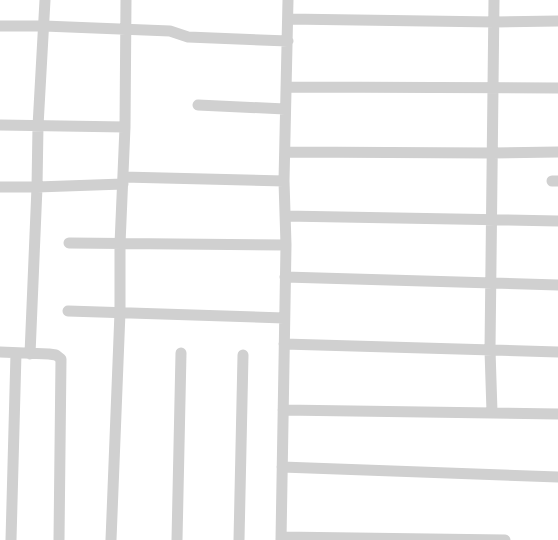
<svg xmlns="http://www.w3.org/2000/svg" width="558" height="540" font-family="Ubuntu,sans-serif">
  <style>
    .lines { fill: none; stroke-linecap: round; stroke-linejoin: round }
    .street { stroke: #d0d0d0; stroke-width: 11 }
  </style>
  <rect width="100%" height="100%" fill="#fff"/>
  <g class="lines">
    <path class="street" d="M288,19L495,22L558,21
      M0,26H44L170,31L188,37L288,41
      M286,87L558,88
      M198,105L285,109
      M0,125L125,127
      M285,152L492,153L558,152
      M123,177L284,181
      M552,181H558
      M0,187H37L123,184
      M285,216L558,221
      M69,243L286,245
      M285,277L558,285
      M68,311L284,318
      M284,344L558,352
      M0,352L49,354L56,355L61,359L59,540
      M30,354L37,187L38,126L45,0
      M283,410L558,414
      M492,412L490,350L494,0
      M282,467L558,477
      M281,537L505,540
      M11,540L16,353
      M111,540L120,312V244L125,127L126,0
      M177,540L181,353
      M239,540L243,355
      M281,540L286,245L284,181L288,0"/>
  </g>
</svg>
